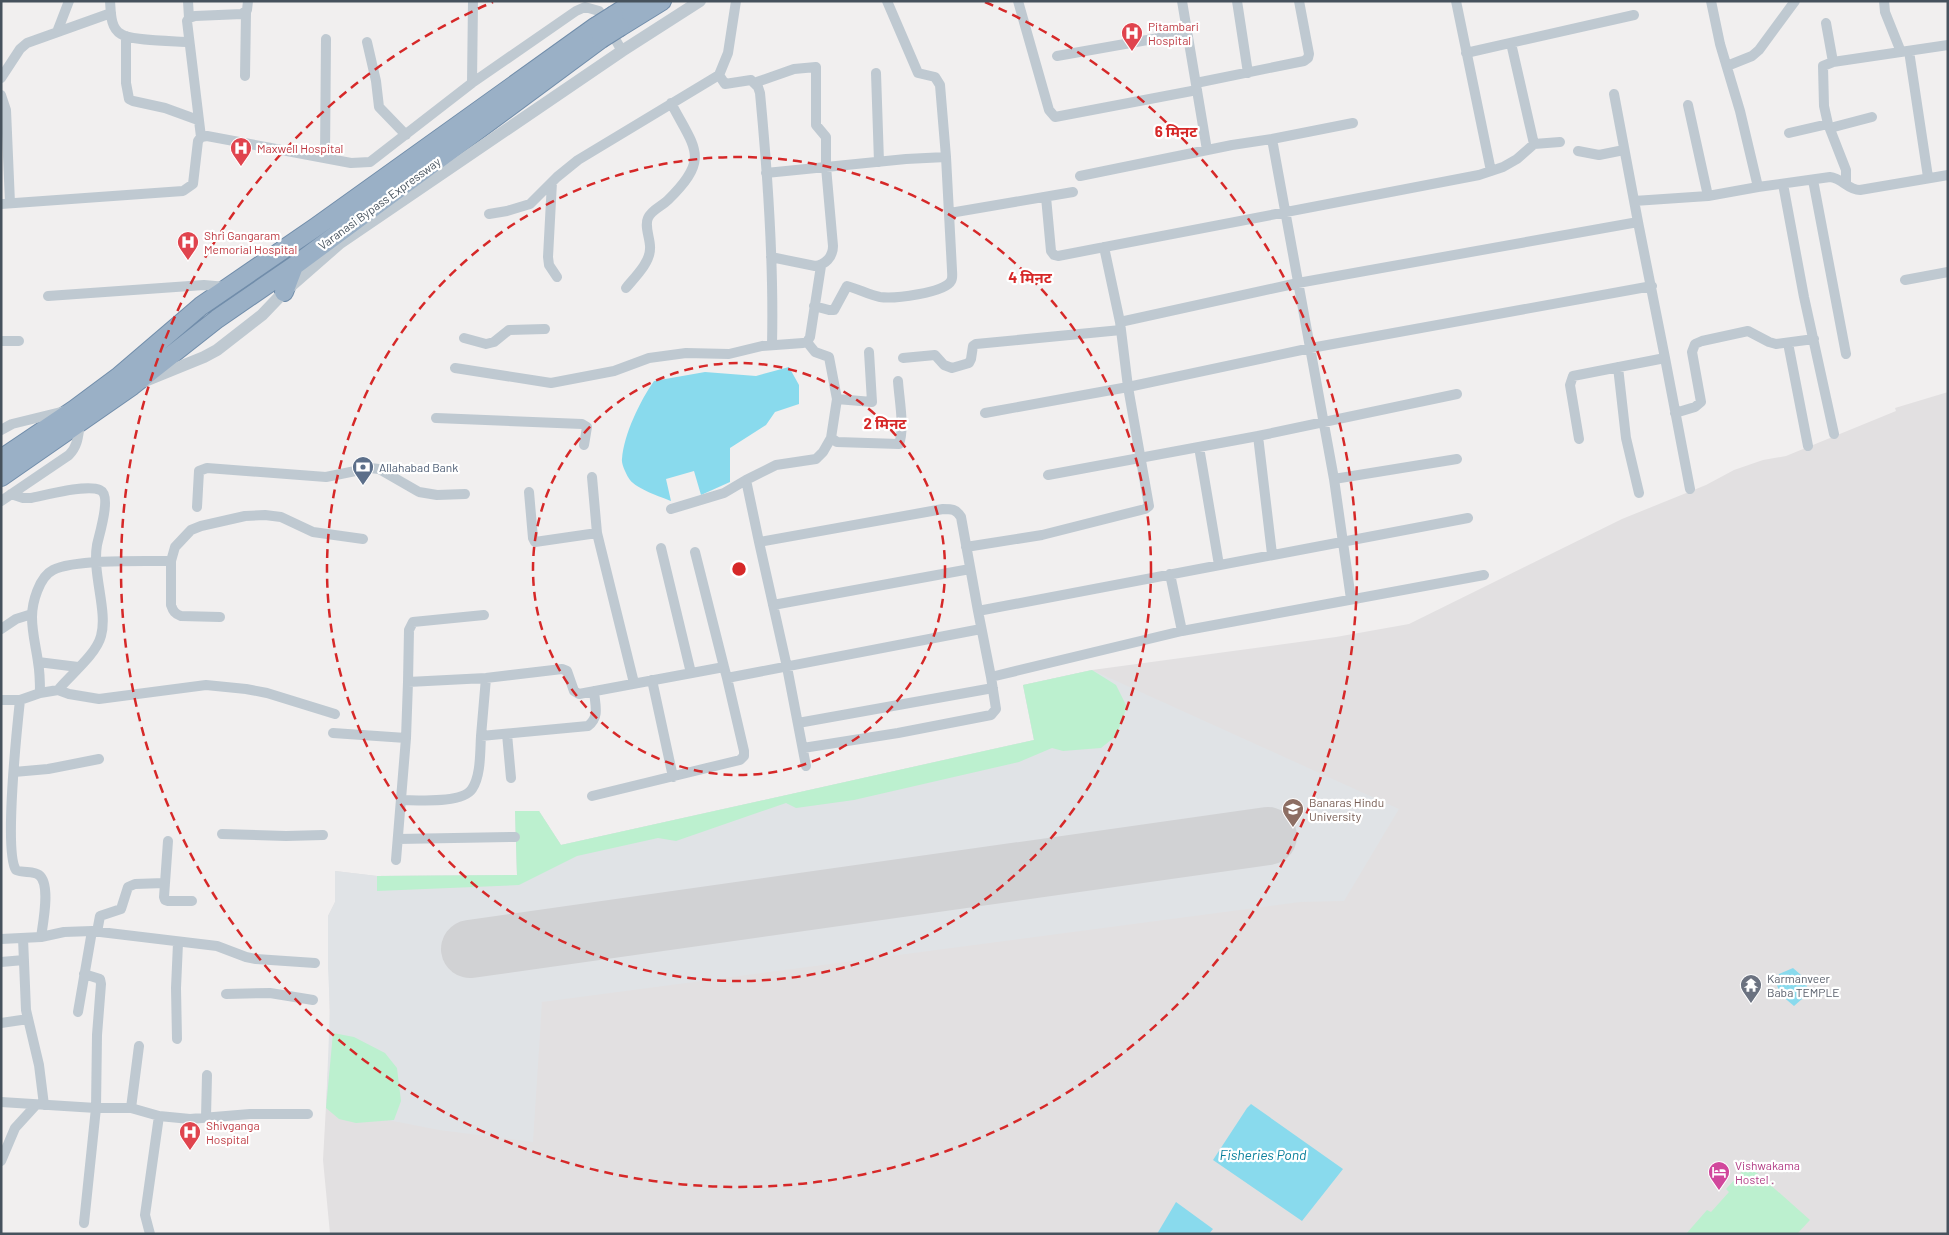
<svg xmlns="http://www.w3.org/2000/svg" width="1949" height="1235" font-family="Barlow,'Noto Sans Devanagari',sans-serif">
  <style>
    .education { fill: #e2e0e1 }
    .airport { fill: #e0e3e6 }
    .green { fill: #bcf0cf }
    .water { fill: #89daed }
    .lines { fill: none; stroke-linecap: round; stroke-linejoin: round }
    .runway { stroke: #d1d2d4; stroke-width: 58 }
    .trunk-casing { stroke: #718daa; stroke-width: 20 }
    .minor { stroke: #bfc9d1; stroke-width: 10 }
    .tertiary { stroke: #bfc9d1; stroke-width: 12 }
    .trunk { stroke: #9ab0c6; stroke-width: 18 }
    .trunk-bridge-casing { stroke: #718daa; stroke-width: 20; stroke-linecap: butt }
    .trunk-bridge { stroke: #9ab0c6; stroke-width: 18 }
    .ring { fill: none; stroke: #d62828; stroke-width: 2.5; stroke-dasharray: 9 6 }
    .labels { text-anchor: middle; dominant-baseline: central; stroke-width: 4.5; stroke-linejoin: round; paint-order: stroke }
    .health-label { font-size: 12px; fill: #be3a42; stroke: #fff; text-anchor: start }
    .street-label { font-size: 12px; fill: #46525d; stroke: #fff }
    .service-label { font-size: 12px; fill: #4e5e75; stroke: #fff; text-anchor: start }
    .education-label { font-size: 12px; fill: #785e54; stroke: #fff; text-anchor: start }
    .worship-label { font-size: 12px; fill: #5b616d; stroke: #fff; text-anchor: start }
    .hotel-label { font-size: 12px; fill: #b23c85; stroke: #fff; text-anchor: start }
    .water-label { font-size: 14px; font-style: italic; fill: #0b809c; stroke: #fff }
    .centre { fill: #d62828; stroke: #fff; stroke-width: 2.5 }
    .ring-label { font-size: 15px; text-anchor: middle; font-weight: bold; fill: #d62828; stroke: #fff; stroke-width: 4.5; stroke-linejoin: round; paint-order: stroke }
  </style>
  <rect width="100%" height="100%" fill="#f1efef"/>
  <path class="education" d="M1948,392V1234H330L323,1160L330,1034L328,916L335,902V871L377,876L517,875L515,811H539L561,845L1034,740L1023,685L1092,670L1336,637L1409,624L1622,519L1706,485L1734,470L1763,460L1786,456L1896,411L1895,408Z"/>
  <path class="airport" d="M1092,670L1399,809L1344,901L1300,902L542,1002L533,1142L439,1130L326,1108L330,1010L328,968V916L335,902V871L377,876L517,875L515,811H539L561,845L1034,740L1023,685Z"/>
  <path class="green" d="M1092,670L1116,685L1127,707L1116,736L1101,748L1063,751L1052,748L1019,762L854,800L796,808L786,803L676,841L658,838L577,856L519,885L377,891V876L517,875L515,811H539L561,845L1034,740L1023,685Z
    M333,1033L354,1037L385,1053L397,1068L401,1101L394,1120L356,1123L339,1119L326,1108Z
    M1748,1165L1810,1220L1797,1234H1686L1707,1210L1711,1212L1729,1192L1726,1189Z"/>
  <path class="water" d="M789,367L799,385V404L775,412L766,425L730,448V482L701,495L694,471L666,479L671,501C661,497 637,489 630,480C627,476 621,464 622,459C624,434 640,401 654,381L705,372L756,376Z
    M1793,968L1801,975L1810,992L1794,1006L1781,995L1776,983L1779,974Z
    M1251,1104L1343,1169L1302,1221L1213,1160L1247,1108Z
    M1176,1202L1213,1229L1209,1234H1157Z"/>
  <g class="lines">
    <path class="runway" d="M470,949L1268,836"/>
    <g class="trunk-casing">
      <path id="trunk" d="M614,15L636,1
        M620,27L662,1
        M284,292L294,266
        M1,459L75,409L118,377L201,306L316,227L595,27
        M1,477L132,386L217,319L294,266L601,39"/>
    </g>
    <path class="minor" d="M110,1C111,12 110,28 121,34C130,41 175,41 188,42
      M188,1L189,18
      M736,1L728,53L719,75L725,84L751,80L758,87L760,93C768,177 774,261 772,345
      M887,1L918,73L935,77L940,85L946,157
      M1018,1L1049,110L1055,117L1197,90
      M1182,1L1207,150
      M1237,1L1248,73
      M1456,1L1491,171
      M1711,1L1720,44L1740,111L1758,187L1830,177C1842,178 1848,190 1860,190L1948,175
      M1884,1L1885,12L1901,52
      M1826,23L1833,62
      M57,32L69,1
      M126,36V83L129,99L133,101L165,108L198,120
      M367,42L376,81L379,107L406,135
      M1511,43L1534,144
      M1909,51L1928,177
      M1466,53L1634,15
      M1057,56L1187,33
      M1727,66L1752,56L1759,50L1795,1
      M876,73L879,162
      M245,76L246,13
      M1,78L20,49L27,43L111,13
      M472,83L473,1
      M754,83L794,69L816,67V125L826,137V167L833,246C833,257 825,265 815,266L771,257
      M1196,83L1304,61L1308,58L1309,54L1299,1
      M1614,94L1638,222
      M1,95L6,110L10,203
      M1688,105L1708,196
      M1830,128L1872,117
      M1789,133L1828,124
      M201,137L187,21L189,18L195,16L242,14L247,10L248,1
      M1272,139L1353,123
      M1578,151L1599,155L1624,150
      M325,157L326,39
      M766,173L906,159L946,157L952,270C952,273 953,278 951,281C945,293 893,299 880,297C869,295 859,289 847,286L834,310H829L814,306
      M1080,176L1232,145L1272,139L1334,479L1351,599
      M1813,180L1846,354
      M552,182L548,257L549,265L557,277
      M1783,184L1804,297L1834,434
      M1846,184V170L1828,124L1824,106L1823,66L1833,62L1948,45
      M1046,197L1051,251L1054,255L1058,256L1479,175L1503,167L1517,159L1534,144L1560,142
      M1634,201L1708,196L1758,187
      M1,204L183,191L193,184L198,141L201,137L207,136L351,163L370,162L472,83L576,11L585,7L599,11L622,51
      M950,213L1073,192
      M489,214L507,211L530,204L557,177L578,160L719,75
      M1104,247L1120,322
      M1905,280L1948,272
      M626,288C634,278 650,263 650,249C651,240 644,227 648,218C651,210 662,206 668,200C711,158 695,149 671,103
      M48,296L204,285L226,287
      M464,338L486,344L494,342L509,330L545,329
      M1,341H19
      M807,342L815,352L829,357L837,399L831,438L837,442L899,444C905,428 899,398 898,381
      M1788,343L1808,446
      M903,358L935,355L944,365L952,368L969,363L971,359L973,346L976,344L1121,330
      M1665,358L1690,489
      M1618,367L1626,438L1639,493
      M455,368L551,383L614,371L649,358L686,353L729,354L762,346L803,343L807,342L810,337L821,266
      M837,399L872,402L869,352
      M985,413L1128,387L1311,348L1652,286
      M1675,413L1695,407L1701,402L1692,352L1695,344L1702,341L1748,331L1769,342L1776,344L1814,339
      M436,418L582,424L587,427L584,445
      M1,430L12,424L65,411
      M1199,447L1219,565
      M1048,475L1258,436
      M592,477L597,533L634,683
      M1334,479L1457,459
      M529,492L533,538L535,542L597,533
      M11,494L23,498H31C46,495 86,484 100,490C112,495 99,535 97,545C92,574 108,611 101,636C96,655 70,675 58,690
      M1,501L69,455C78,446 78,436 80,424
      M197,507L199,471L207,468L326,477L370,468L379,469L419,492L437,495L465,494
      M671,509L724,493L746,480
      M1468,518L978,611L991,677L1182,631L1484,575
      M759,542L746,480L776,465L816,459L823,452L831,438
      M966,547L1042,535L1145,509L1149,506L1128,387L1120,322L1298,283L1638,222L1665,358L1573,376L1570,385L1579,439
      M661,548L691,673
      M695,552L724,667
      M1272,554L1258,436L1457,394
      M1170,574L1182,631
      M773,605L970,569
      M220,617L181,616C175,614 173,611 171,605V561L175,547L191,530L201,526L245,516L265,515L281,517L313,532L363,539
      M1,629L16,619L32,614
      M38,662L78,667
      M486,678L481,736L588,726C600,717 595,705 594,691
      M652,680L673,777
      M408,682L409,630L413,622L484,615
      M40,693C40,683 40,673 38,662C36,647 32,633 32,617C32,603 39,577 53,570C74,559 145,561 171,561
      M1,700H20L40,693L58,690L69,694L99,699L206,685L246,689L267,693L335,714
      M20,700C17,728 4,852 16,870C23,873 34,871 39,875C51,884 43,923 41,937
      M798,723L993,688
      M333,733L406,738
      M507,734L511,778
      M803,748L898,733L991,715L996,709L991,677
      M806,766L787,667L759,542L943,509C952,509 956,509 961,517L978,611
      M14,772L48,769L99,759
      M592,796L740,760L744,756V751L727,678
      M401,800C418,800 462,804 472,789C481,776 480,752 481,736
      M222,834L286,836L323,835
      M398,839L515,837
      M168,841L164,897L165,900L168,901H192
      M396,860L406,738L408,682L486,678L562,669L567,671L574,691L579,694L724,667L727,678L981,629
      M97,932L100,916L121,909L128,887L135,884L164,883
      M23,938L26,1010L39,1065L44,1105
      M1,939L41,937L64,932L92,931L217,946L246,957L256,959L315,963
      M1,962L24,960
      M226,994L270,993L313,1000
      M78,1012L92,931
      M1,1023L28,1019
      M177,1039L176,988L178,943
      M1,1102L96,1108H131L159,1116L190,1119L250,1114H308
      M131,1108L139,1046
      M206,1117L207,1075
      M1,1161L15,1128L36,1105
      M84,1223L96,1108L97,1035L101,984L100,979L84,974
      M150,1234L145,1215L159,1116"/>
    <path class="tertiary" d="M145,381L204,357L217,350L262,315L284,292L340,243L622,51L700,1"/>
    <use href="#trunk" class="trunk"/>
    <g class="trunk-bridge-casing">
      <path id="trunk-bridge" d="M595,27L614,15
        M601,39L620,27"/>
    </g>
    <use href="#trunk-bridge" class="trunk-bridge"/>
  </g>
  <g class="ring">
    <circle cx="739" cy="569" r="206"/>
    <circle cx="739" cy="569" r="412"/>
    <path d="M985 2A618 618 0 1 1 493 2"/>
  </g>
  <defs>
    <g id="hospital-pin" transform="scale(1.125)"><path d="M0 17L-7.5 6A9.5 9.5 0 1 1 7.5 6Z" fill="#e0444e" stroke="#fff"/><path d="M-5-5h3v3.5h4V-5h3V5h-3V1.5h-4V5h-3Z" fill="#fff"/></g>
    <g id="bank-pin" transform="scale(1.125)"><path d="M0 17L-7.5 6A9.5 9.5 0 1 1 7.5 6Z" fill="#5c6f8a" stroke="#fff"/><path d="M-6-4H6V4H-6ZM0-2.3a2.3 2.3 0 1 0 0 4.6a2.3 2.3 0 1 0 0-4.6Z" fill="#fff"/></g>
    <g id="university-pin" transform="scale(1.125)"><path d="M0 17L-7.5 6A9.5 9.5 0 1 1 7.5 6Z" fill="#8d6e63" stroke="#fff"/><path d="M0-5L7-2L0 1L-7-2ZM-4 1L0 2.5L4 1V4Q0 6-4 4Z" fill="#fff"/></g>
    <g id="temple-pin" transform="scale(1.125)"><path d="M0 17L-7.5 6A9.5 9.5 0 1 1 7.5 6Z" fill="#6b7280" stroke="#fff"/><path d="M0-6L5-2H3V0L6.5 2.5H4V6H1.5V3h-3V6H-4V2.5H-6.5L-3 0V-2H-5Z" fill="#fff"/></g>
    <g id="hotel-pin" transform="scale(1.125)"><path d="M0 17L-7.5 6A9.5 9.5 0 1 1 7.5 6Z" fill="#d1479c" stroke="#fff"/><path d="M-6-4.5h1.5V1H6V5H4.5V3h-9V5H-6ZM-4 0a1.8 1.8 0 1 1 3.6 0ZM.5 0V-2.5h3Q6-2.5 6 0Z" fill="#fff"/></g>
  </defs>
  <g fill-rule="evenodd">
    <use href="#hospital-pin" x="1132" y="33"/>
    <use href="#hospital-pin" x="241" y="148"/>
    <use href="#hospital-pin" x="188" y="242"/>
    <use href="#bank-pin" x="363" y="467"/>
    <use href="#university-pin" x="1293" y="809"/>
    <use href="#temple-pin" x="1751" y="985"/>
    <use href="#hospital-pin" x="190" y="1132"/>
    <use href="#hotel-pin" x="1719" y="1172"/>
  </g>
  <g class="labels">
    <g class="health-label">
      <text x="1148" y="26">Pitambari<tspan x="1148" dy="14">Hospital</tspan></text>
      <text x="257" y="148">Maxwell Hospital</text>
      <text x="204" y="235">Shri Gangaram<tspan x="204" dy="14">Memorial Hospital</tspan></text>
      <text x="206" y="1125">Shivganga<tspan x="206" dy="14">Hospital</tspan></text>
    </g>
    <g class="street-label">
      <text transform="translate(379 203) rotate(-36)">Varanasi Bypass Expressway</text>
    </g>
    <g class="service-label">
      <text x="379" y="467">Allahabad Bank</text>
    </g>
    <g class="education-label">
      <text x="1309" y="802">Banaras Hindu<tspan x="1309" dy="14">University</tspan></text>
    </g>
    <g class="worship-label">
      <text x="1767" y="978">Karmanveer<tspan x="1767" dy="14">Baba TEMPLE</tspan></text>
    </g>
    <g class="hotel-label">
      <text x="1735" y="1165">Vishwakama<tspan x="1735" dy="14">Hostel .</tspan></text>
    </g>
    <g class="water-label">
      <text x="1263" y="1154">Fisheries Pond</text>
    </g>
  </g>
  <circle cx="739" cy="569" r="8" class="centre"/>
  <g class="ring-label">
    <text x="1176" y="137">6 मिनट</text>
    <text x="1030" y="283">4 मिनट</text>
    <text x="885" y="429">2 मिनट</text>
  </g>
  <rect width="1949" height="1235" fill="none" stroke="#46525d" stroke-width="5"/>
</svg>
